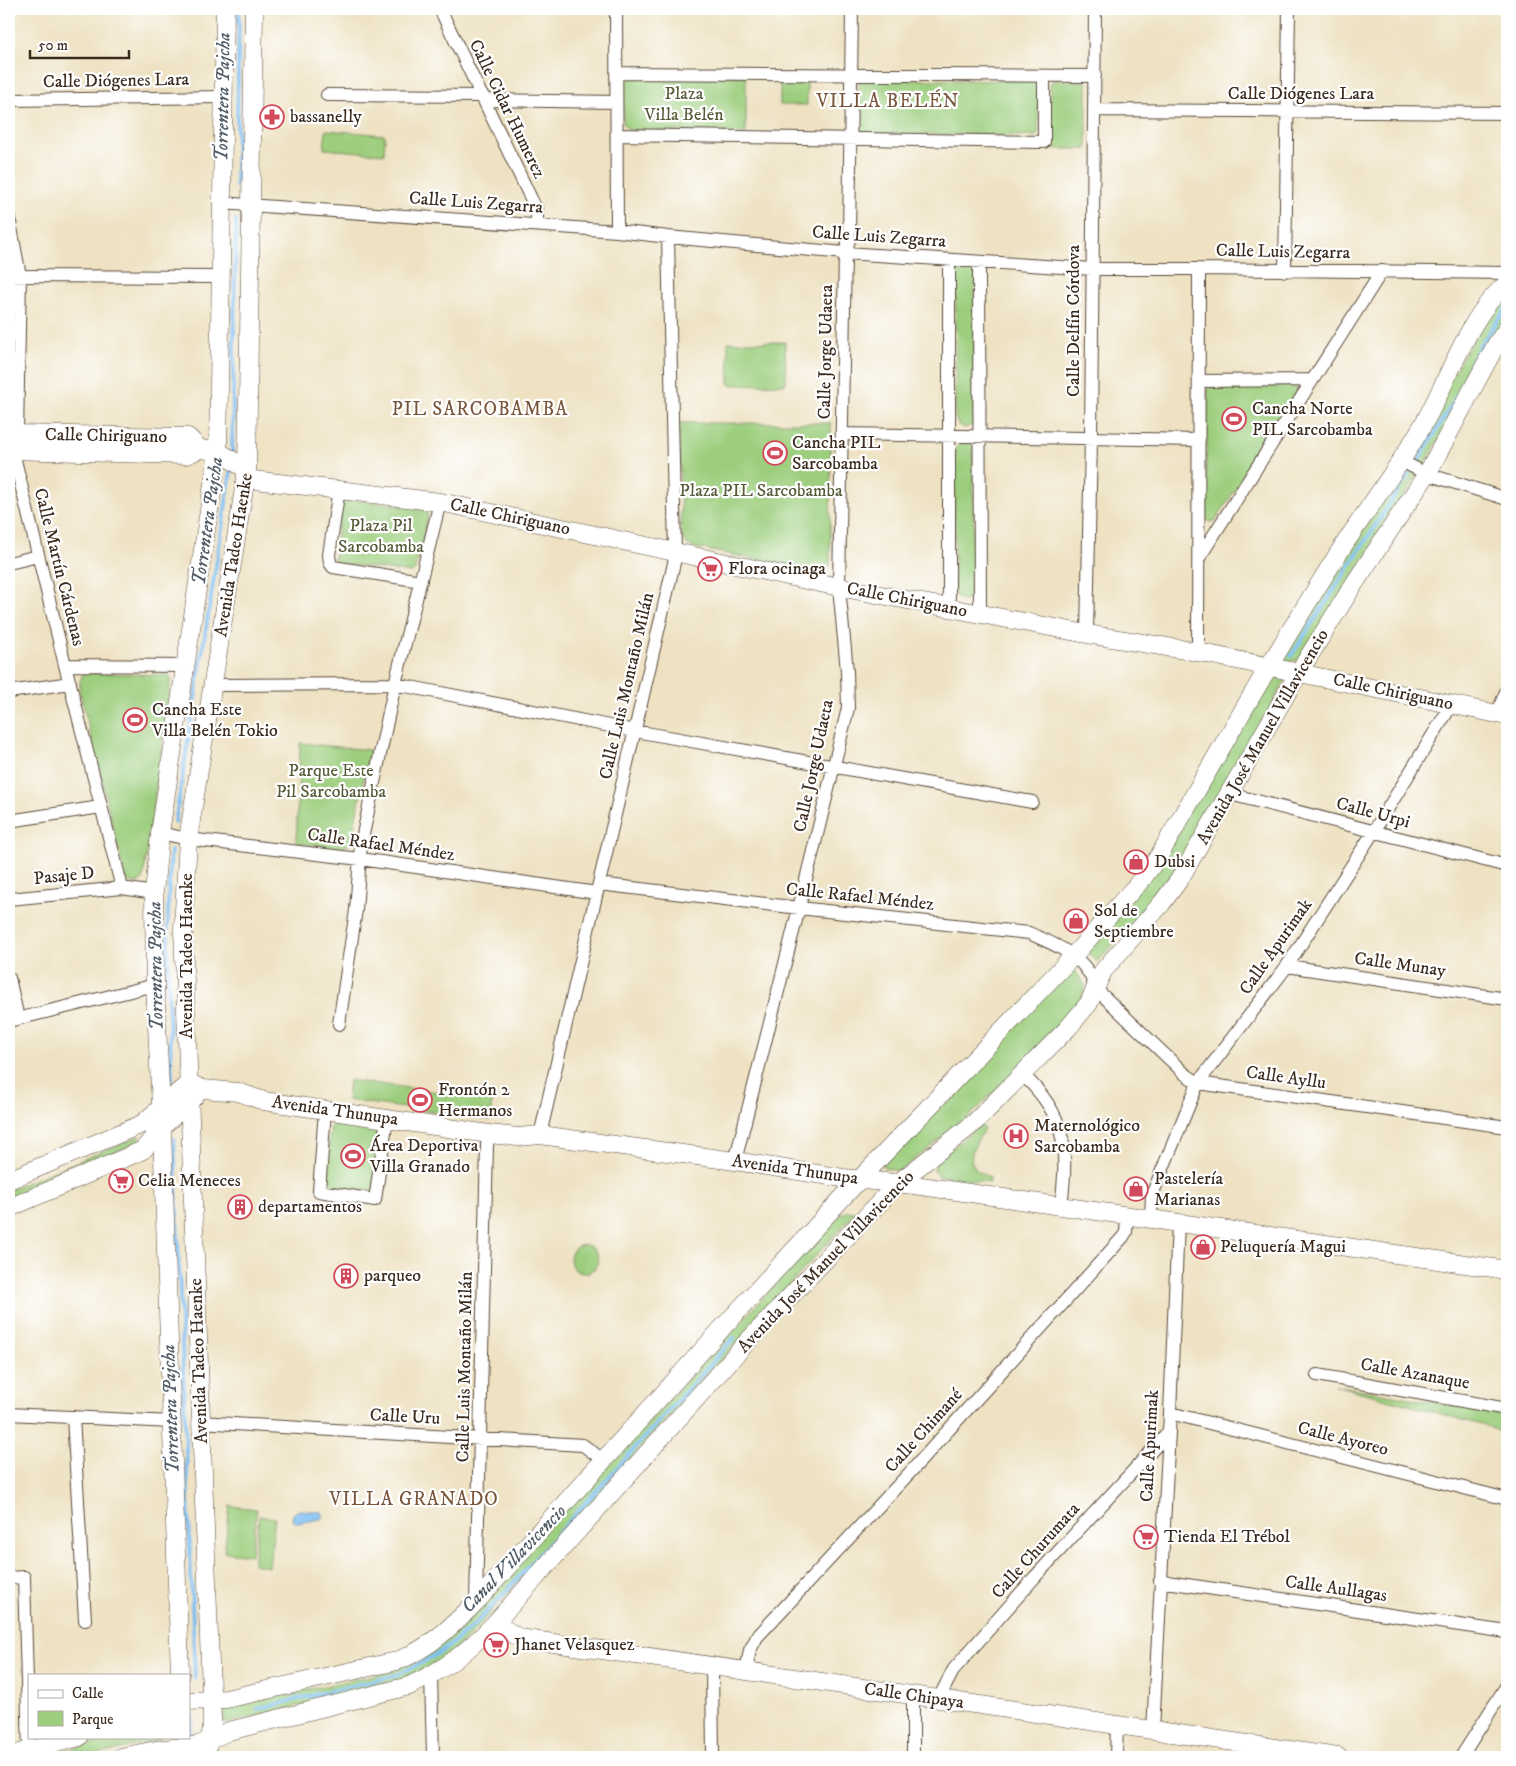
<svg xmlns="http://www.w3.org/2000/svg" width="1516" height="1766" font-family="'IM FELL DW Pica',serif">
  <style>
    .green { fill: #9cce7d; stroke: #6c7c4e }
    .water { fill: #7cbdf1; stroke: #5c7488 }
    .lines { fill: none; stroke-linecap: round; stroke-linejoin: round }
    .stream { stroke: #7cbdf1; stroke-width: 4 }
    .street-casing { stroke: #564637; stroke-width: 14 }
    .secondary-casing { stroke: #564637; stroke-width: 19 }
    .street { stroke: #fff; stroke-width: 12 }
    .secondary { stroke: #fff; stroke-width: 18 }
    .labels { text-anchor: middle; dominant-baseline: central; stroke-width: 4.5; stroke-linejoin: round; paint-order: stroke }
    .street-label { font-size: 18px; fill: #3b2a1e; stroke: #fff }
    .park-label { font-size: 18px; fill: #585b3a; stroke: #fff }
    .poi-label { font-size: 18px; fill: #3b2a1e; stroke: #fff; text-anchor: start }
    .water-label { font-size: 19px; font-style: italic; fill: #525d68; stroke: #fff }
    .neighbourhood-label { font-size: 19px; letter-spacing: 1px; fill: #78553b; stroke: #fff }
  </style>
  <rect width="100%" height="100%" fill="#fff"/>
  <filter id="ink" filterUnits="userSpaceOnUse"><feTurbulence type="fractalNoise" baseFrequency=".02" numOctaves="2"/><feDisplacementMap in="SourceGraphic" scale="10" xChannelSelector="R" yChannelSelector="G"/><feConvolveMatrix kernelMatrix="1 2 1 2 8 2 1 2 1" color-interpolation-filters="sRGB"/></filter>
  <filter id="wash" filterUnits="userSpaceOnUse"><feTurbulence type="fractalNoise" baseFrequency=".0096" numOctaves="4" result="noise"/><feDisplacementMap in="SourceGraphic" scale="20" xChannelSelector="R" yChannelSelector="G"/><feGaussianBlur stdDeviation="1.12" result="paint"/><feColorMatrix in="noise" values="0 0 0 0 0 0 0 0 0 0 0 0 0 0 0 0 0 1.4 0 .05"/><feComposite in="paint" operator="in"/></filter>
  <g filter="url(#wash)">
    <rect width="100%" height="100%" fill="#eee2c3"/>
    <path class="green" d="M746,76V133L628,130L623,124L624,83L630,77Z
      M861,79L1035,81L1039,84L1038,134L1036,136L859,133V83Z
      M1054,80L1084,81L1087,83V149H1050V86L1051,82Z
      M780,82L807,83V105H780Z
      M326,130L385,135L384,154L324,149Z
      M961,265L975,267L974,424L965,428L958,425L955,417L956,273Z
      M1507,296V321L1426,462L1420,466L1410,459C1439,403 1464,342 1507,296Z
      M728,342H785L786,384L729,385Z
      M1291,386L1297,388L1296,394L1215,521L1209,522L1205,516L1208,387Z
      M679,423H831L830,566L825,571L820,572L692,547C686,544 683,541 681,533Z
      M962,441L970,442L973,445L974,590L970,599L963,601L956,597L954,594L955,448Z
      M1402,469L1418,475L1300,659L1289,662L1282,656Z
      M349,500L420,507L425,510L428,515L415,570L412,573L338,563L334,561L340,505L344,501Z
      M90,673L165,675H169L171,679L143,880C138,884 132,883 126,880L80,692C79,685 80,680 83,674Z
      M1270,675L1287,678L1170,881L1097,962L1086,951Z
      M300,743L370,750L352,837L349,845L342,848L296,843Z
      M1071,969L1077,973L1085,985L1082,997L1076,1008L973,1113L900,1171L884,1168L881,1165Z
      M349,1080L492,1099L490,1120L347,1100Z
      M332,1119L383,1126L374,1192L323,1185Z
      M981,1124L984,1130C972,1149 961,1168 990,1177V1182L938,1176L934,1171L935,1163Z
      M139,1136L141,1141L9,1197V1190Z
      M847,1211L856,1212L469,1636L447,1656L420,1672L399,1681L225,1724L222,1709L396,1670L619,1454L839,1215Z
      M570 1259a14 14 0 1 1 28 0a14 14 0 1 1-28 0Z
      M1335,1385L1507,1415V1432Z
      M230,1506L257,1509L251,1555L224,1552Z
      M259,1516L275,1518L269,1567L253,1564Z
      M118,1737H159V1740L88,1757H43Z"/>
    <path class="water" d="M299,1510L321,1512L323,1516L321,1519L298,1523L292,1520L293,1514Z"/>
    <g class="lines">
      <path class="stream" d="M236,186L239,9
        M232,453L236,220
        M1418,461L1457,396L1479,347L1507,307
        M1291,656L1408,475
        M175,823L232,465
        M171,851C165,928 168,1003 172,1080
        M174,1139L195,1679
        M257,1709L397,1675L423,1662L444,1650L474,1625L508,1589L734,1338
        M190,1732L192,1716"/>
    </g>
  </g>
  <g filter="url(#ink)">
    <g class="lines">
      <g class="street-casing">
        <path id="street" d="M440,9L537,211V225
          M616,9L617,231
          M616,73L1095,76
          M327,95L483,96
          M9,100L223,97
          M485,100L616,102
          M1095,110L1507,113
          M617,135L1044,142V76
          M221,203L617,231L668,237L845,253L1092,269H1199L1507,273
          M9,217L20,276L17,434L15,460L65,665L122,888L154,893
          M979,262L980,614
          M1285,271L1289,9
          M9,276L221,277
          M1199,381L1312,380
          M842,434L1199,440
          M1399,460L1427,474L1507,499
          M339,489L329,555L330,563L333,567L421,581
          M1199,558L1382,271
          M9,563L38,556
          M949,609V260
          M1087,634L1091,438L1095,9
          M1198,652L1199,269
          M65,665L186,666
          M214,685L395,684L635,731L1032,802
          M9,692L70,683
          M1497,714L1507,689
          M1230,794L1507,866
          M9,821L101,807
          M160,833L188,839L360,859L597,893
          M599,884L799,908L1029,933C1051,943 1076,952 1089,973C1092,977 1093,983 1095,988L1185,1074L1198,1083L1507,1127
          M9,899L122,888
          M1287,966L1507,999
          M9,978L18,1018
          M9,1021L155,985
          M339,1024L356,910L361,844L395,684L440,502
          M1023,1075C1066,1115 1069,1149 1061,1205
          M325,1110L319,1191L375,1200L387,1118
          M540,1135L674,563L675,552L668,237
          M735,1161L799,908L848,708L847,671L839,587L845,253L849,240L852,9
          M1151,1218L1152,1195L1198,1083L1287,966L1374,831L1452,704
          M1317,1375L1507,1409
          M1170,1413L1507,1499
          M9,1414L172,1422
          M73,1417L85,1620
          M200,1422L583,1445L603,1460
          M9,1578L24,1577L29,1751
          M1160,1581L1507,1632
          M476,1602L487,1145L489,1134
          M712,1666L713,1757
          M746,1671L750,1650L757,1637L915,1467L1123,1237L1126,1232L1127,1215
          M431,1675L433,1757
          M913,1696V1757
          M938,1700L954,1669L1034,1578L1169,1432
          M1153,1730L1170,1413L1178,1223
          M1116,1757L1117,1725
          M1461,1757L1507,1685"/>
      </g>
      <g class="secondary-casing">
        <path id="secondary" d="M9,434L188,437L200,449
          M9,450L186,455L200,449L218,451L247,470
          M246,479L440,502L839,587L1087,634L1198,652L1507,716
          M9,1180L142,1124L189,1083L203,1089L238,1092L264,1101L489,1134L518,1137L540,1135L735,1161L843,1178L914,1185L1507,1270
          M9,1208L143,1150L162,1127L195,1096
          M495,1623L519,1638L1338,1757
          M180,1675L162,1127L155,985L154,893L160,833L218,451L225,9
          M189,1701L226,1699L397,1661C429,1649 452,1626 476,1602L725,1325L859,1180L1073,956L1143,878L1159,856C1216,757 1272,658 1333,562C1362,515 1397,471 1424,423C1448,381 1470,312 1507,284
          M9,1756L79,1737
          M121,1757L156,1750L199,1745L229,1731L409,1686C446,1669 467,1652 495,1623L746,1343L898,1183L974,1123L1068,1028L1089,1003L1103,971L1162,903L1179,880L1299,672L1354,584L1427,474L1497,343L1507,329
          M205,1757L212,1729V1719L183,929L188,839L247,470L254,9"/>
      </g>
      <use href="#street" class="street"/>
      <use href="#secondary" class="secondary"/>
    </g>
  </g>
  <defs>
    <g id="pharmacy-ring" transform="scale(1.25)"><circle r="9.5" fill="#fff" stroke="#d1495b" stroke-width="1.5"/><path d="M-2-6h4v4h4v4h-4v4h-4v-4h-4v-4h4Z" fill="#d1495b"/></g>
    <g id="stadium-ring" transform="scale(1.25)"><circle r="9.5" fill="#fff" stroke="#d1495b" stroke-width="1.5"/><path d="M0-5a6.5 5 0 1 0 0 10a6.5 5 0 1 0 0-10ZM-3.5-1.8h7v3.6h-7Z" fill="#d1495b"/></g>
    <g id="supermarket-ring" transform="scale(1.25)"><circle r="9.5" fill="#fff" stroke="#d1495b" stroke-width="1.5"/><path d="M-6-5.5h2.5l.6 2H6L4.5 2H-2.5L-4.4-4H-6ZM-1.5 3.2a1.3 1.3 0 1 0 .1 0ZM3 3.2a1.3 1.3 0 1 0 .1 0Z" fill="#d1495b"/></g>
    <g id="shop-ring" transform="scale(1.25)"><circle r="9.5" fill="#fff" stroke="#d1495b" stroke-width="1.5"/><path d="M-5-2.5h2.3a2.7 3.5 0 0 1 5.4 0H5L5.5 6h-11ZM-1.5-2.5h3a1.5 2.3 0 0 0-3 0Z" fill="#d1495b"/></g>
    <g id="hospital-ring" transform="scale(1.25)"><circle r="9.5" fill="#fff" stroke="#d1495b" stroke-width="1.5"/><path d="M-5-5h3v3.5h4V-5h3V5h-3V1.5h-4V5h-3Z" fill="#d1495b"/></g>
    <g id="building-ring" transform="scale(1.25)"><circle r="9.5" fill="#fff" stroke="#d1495b" stroke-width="1.5"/><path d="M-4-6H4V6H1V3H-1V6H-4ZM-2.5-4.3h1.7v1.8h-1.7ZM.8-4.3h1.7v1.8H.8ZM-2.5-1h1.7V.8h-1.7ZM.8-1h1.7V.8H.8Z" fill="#d1495b"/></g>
  </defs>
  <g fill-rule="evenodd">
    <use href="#pharmacy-ring" x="272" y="117"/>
    <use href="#stadium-ring" x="1234" y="419"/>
    <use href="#stadium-ring" x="775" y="453"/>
    <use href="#supermarket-ring" x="710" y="569"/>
    <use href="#stadium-ring" x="135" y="720"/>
    <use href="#shop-ring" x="1136" y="862"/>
    <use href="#shop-ring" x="1076" y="921"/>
    <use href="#stadium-ring" x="420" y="1100"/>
    <use href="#hospital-ring" x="1016" y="1136"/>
    <use href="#stadium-ring" x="353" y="1156"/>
    <use href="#supermarket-ring" x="121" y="1181"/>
    <use href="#shop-ring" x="1136" y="1189"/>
    <use href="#building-ring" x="240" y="1207"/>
    <use href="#shop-ring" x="1203" y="1247"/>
    <use href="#building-ring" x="346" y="1276"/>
    <use href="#supermarket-ring" x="1146" y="1537"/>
    <use href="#supermarket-ring" x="496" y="1645"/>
  </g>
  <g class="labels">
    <g class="street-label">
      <text transform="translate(116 81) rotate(-1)">Calle Diógenes Lara</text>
      <text x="1301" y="94">Calle Diógenes Lara</text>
      <text transform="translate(507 109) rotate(64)">Calle Cidar Humerez</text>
      <text transform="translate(476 203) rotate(4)">Calle Luis Zegarra</text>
      <text transform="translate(879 237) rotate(4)">Calle Luis Zegarra</text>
      <text transform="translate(1283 252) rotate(1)">Calle Luis Zegarra</text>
      <text transform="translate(1074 321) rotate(-90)">Calle Delfín Córdova</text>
      <text transform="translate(826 352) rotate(-89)">Calle Jorge Udaeta</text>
      <text transform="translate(106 436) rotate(1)">Calle Chiriguano</text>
      <text transform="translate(510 517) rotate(12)">Calle Chiriguano</text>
      <text transform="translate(234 555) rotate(-81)">Avenida Tadeo Haenke</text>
      <text transform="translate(59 567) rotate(76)">Calle Martín Cárdenas</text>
      <text transform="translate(907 600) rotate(11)">Calle Chiriguano</text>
      <text transform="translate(627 686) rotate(-77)">Calle Luis Montaño Milán</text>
      <text transform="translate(1393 692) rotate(12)">Calle Chiriguano</text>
      <text transform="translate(1263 737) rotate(-60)">Avenida José Manuel Villavicencio</text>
      <text transform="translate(814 766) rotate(-78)">Calle Jorge Udaeta</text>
      <text transform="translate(1373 813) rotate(15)">Calle Urpi</text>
      <text transform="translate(381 845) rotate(8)">Calle Rafael Méndez</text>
      <text transform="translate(64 876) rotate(-6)">Pasaje D</text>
      <text transform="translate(860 897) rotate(6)">Calle Rafael Méndez</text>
      <text transform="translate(1276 947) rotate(-55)">Calle Apurimak</text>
      <text transform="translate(187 956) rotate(-90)">Avenida Tadeo Haenke</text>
      <text transform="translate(1400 965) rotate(8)">Calle Munay</text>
      <text transform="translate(1286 1078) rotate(8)">Calle Ayllu</text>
      <text transform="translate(335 1111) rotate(8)">Avenida Thunupa</text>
      <text transform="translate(795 1170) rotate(8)">Avenida Thunupa</text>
      <text transform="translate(826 1262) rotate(-46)">Avenida José Manuel Villavicencio</text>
      <text transform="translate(199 1361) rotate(-92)">Avenida Tadeo Haenke</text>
      <text transform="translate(465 1367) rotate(-89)">Calle Luis Montaño Milán</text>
      <text transform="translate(1415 1374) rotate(10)">Calle Azanaque</text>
      <text transform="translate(405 1417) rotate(3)">Calle Uru</text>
      <text transform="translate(924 1431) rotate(-48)">Calle Chimané</text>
      <text transform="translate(1343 1439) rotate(14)">Calle Ayoreo</text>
      <text transform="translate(1150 1446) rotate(-87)">Calle Apurimak</text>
      <text transform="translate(1036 1551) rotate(-48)">Calle Churumata</text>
      <text transform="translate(1336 1589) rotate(8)">Calle Aullagas</text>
      <text transform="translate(914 1696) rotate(8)">Calle Chipaya</text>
    </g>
    <g class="park-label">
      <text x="684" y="94">Plaza<tspan x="684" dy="21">Villa Belén</tspan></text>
      <text x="761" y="491">Plaza PIL Sarcobamba</text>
      <text x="381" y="526">Plaza Pil<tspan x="381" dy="21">Sarcobamba</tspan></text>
      <text x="331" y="771">Parque Este<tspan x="331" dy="21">Pil Sarcobamba</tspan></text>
    </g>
    <g class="poi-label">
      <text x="290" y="117">bassanelly</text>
      <text x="1252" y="409">Cancha Norte<tspan x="1252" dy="21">PIL Sarcobamba</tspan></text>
      <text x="792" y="443">Cancha PIL<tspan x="792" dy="21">Sarcobamba</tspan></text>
      <text x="728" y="569">Flora ocinaga</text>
      <text x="152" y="710">Cancha Este<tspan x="152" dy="21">Villa Belén Tokio</tspan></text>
      <text x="1154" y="862">Dubsi</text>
      <text x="1094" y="911">Sol de<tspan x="1094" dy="21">Septiembre</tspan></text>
      <text x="438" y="1090">Frontón 2<tspan x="438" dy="21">Hermanos</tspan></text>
      <text x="1034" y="1126">Maternológico<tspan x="1034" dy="21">Sarcobamba</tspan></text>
      <text x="370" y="1146">Área Deportiva<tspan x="370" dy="21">Villa Granado</tspan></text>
      <text x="1154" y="1179">Pastelería<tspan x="1154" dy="21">Marianas</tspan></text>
      <text x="138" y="1181">Celia Meneces</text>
      <text x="258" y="1207">departamentos</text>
      <text x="1220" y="1247">Peluquería Magui</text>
      <text x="364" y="1276">parqueo</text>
      <text x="1164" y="1537">Tienda El Trébol</text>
      <text x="514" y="1645">Jhanet Velasquez</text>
    </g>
    <g class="water-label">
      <text transform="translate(223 97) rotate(-89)">Torrentera Pajcha</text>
      <text transform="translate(208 521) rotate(-82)">Torrentera Pajcha</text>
      <text transform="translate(156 966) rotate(-91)">Torrentera Pajcha</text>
      <text transform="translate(171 1409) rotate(-92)">Torrentera Pajcha</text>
      <text transform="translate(514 1559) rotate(-46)">Canal Villavicencio</text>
    </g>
    <g class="neighbourhood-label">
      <text x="888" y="101">VILLA BELÉN</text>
      <text x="480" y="409">PIL SARCOBAMBA</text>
      <text x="414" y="1499">VILLA GRANADO</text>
    </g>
  </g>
  <rect width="1516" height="1766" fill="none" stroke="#fff" stroke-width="30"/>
  <rect x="28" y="1674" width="162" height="65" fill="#ffffff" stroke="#b1aaa5"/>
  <rect x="38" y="1690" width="25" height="8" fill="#ffffff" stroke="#b1aaa5"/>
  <text x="72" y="1698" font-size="15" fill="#3b2a1e">Calle</text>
  <rect x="38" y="1711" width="25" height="15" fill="#9cce7d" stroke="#b1aaa5"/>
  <text x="72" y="1724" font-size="15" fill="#3b2a1e">Parque</text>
  <path d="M30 50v8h99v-8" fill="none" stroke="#3b2a1e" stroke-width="2.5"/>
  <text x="38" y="50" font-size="15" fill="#3b2a1e" stroke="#ffffff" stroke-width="4" paint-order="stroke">50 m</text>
</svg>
